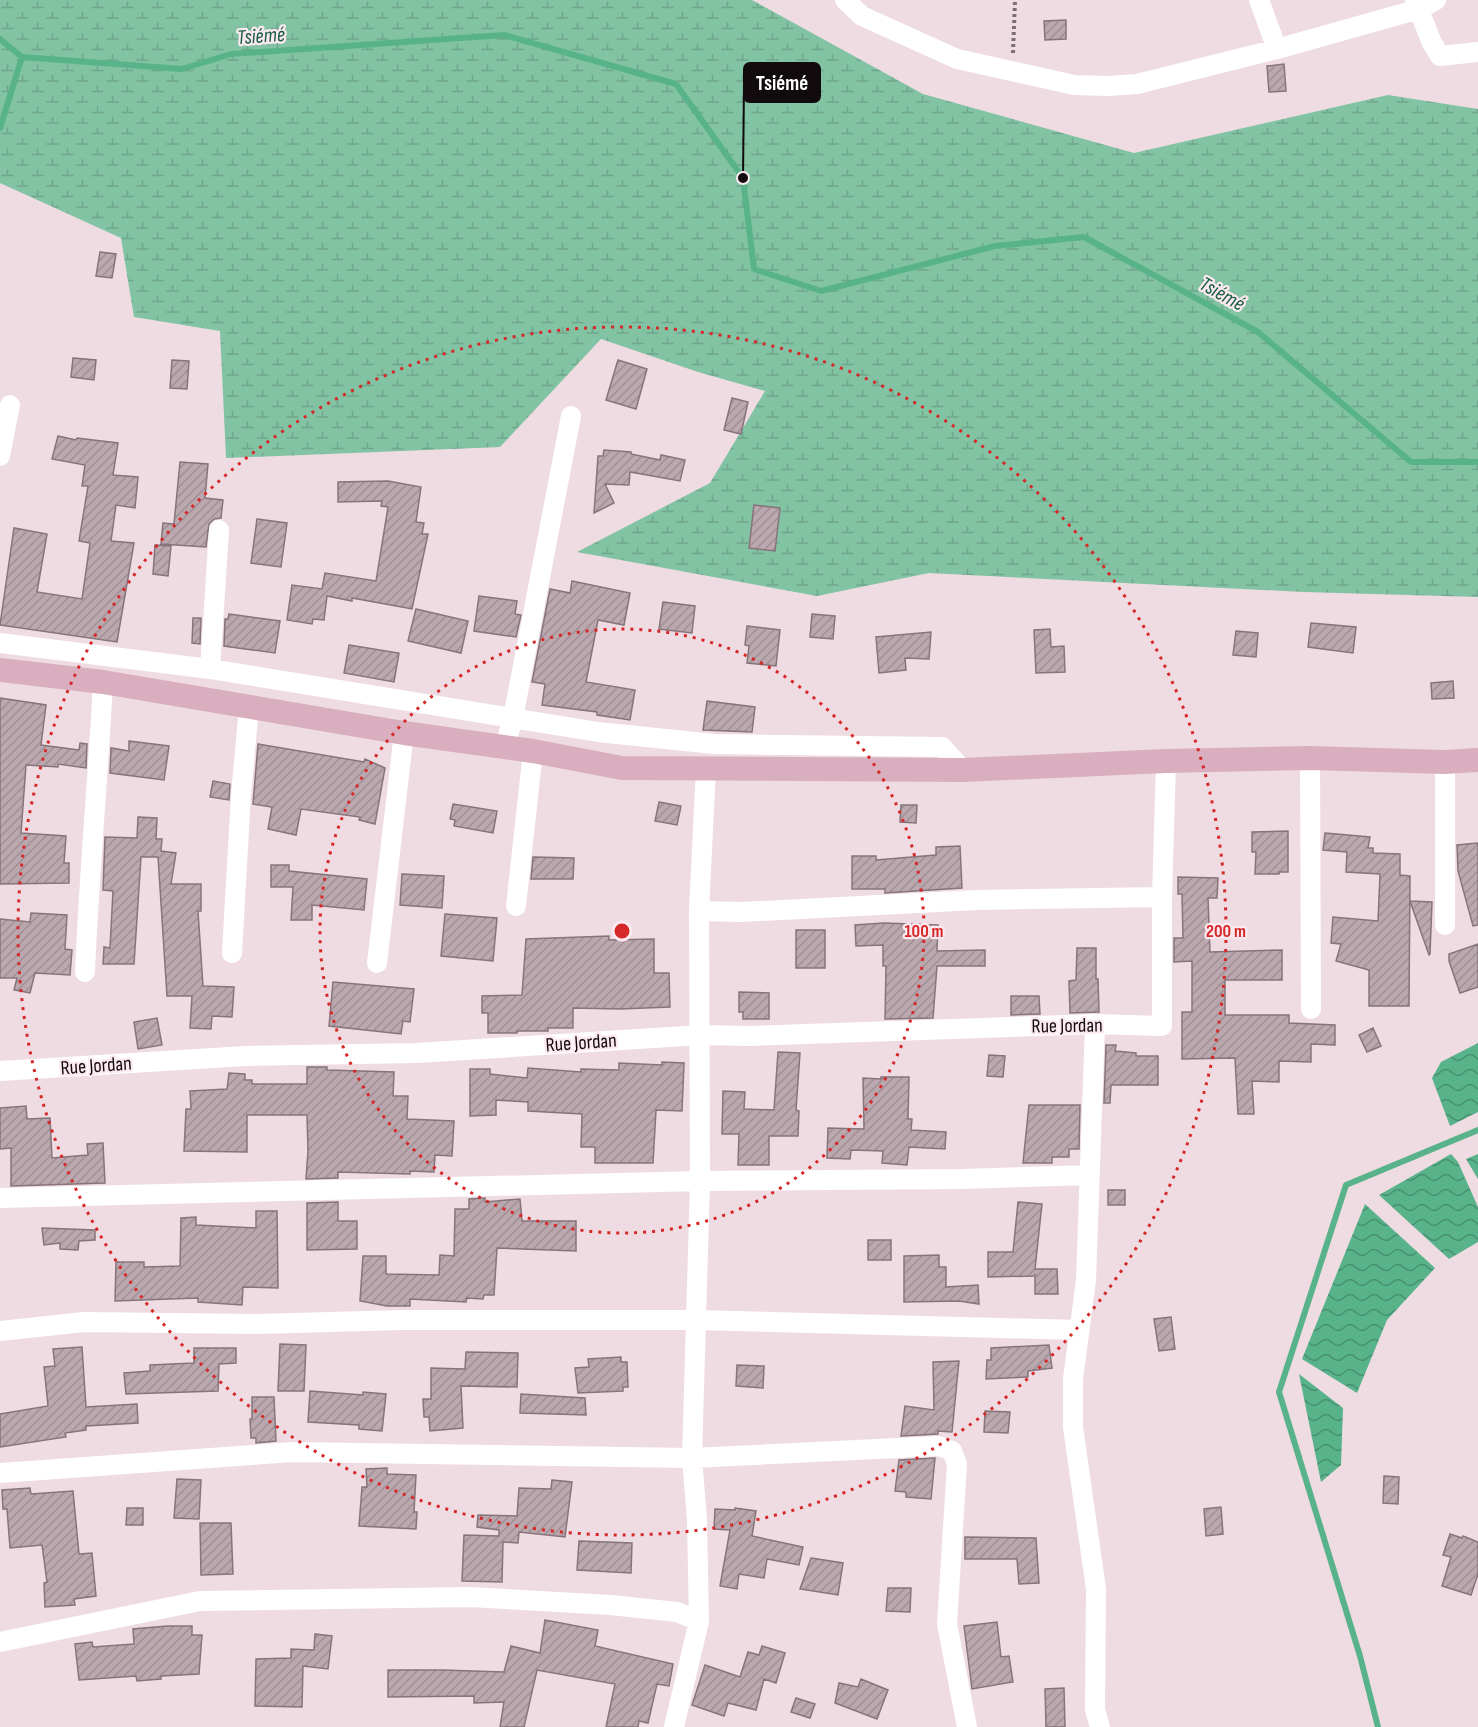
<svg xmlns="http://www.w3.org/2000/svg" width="1478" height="1727" font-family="'Sofia Sans Condensed',sans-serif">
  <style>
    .wetland { fill: url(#wetland-marsh) }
    .water { fill: url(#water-waves) }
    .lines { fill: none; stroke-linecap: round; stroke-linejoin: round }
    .stream { stroke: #58b38b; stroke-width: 6 }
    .building { fill: url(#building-hatch); stroke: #85747a; stroke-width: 1.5 }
    .path { stroke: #7c6f73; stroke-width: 4; stroke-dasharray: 3 3; stroke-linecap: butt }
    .minor { stroke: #fff; stroke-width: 20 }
    .major { stroke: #d9afbf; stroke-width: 24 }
    .ring { fill: none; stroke: #d62828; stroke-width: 3; stroke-dasharray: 3 6 }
    .labels { text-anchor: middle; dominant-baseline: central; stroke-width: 4.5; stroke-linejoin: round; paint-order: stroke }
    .street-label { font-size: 20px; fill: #110b0d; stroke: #fce9ef }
    .water-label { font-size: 21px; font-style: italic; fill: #165d42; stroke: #fce9ef }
    .centre { fill: #d62828; stroke: #fce9ef; stroke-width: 3 }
    .ring-label { font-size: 18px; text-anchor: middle; font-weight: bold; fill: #d62828; stroke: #fce9ef; stroke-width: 4.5; stroke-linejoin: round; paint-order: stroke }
    .leader { fill: none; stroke: #110b0d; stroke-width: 2 }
    .callout-dot { fill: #110b0d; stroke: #fce9ef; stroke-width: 2 }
    .callout { fill: #110b0d; stroke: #110b0d; stroke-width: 2 }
    .callout-label { font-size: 21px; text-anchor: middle; font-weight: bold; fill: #fff }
  </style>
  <defs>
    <pattern id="wetland-marsh" width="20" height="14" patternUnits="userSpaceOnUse" patternTransform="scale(1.5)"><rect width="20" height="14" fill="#82c3a4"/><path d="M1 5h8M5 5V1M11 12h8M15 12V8" fill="none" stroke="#6fa68c"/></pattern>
    <pattern id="water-waves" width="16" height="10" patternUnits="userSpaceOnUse" patternTransform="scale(1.5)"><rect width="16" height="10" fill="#58b38b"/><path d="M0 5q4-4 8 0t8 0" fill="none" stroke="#479070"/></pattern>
    <pattern id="building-hatch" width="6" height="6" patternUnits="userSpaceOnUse" patternTransform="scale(1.5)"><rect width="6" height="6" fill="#baa8ae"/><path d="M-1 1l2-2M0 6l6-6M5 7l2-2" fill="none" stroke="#9f8f94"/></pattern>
  </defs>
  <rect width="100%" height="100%" fill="#efdce2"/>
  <path class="wetland" d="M0,0H752L923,94L1134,153L1388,95L1478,109V597L1304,592L929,573L817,596L577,552L710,483L765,391L698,372L601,339L500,447L226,458L220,331L134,317L121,238L0,183Z"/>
  <path class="water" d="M1478,1043V1112L1450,1126L1432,1078L1441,1062Z
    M1451,1154L1458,1162L1478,1207V1242L1449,1259L1379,1195Z
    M1478,1154V1179L1466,1159Z
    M1365,1204L1435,1268L1387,1320L1357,1393L1302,1359Z
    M1299,1374L1343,1408L1341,1465L1321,1482Z"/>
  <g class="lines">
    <path class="stream" d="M0,39L22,57
      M0,128L22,57L182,69L231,54L504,35L676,84L743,178L754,269L821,291L995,246L1084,237L1258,332L1411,462H1478
      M1378,1727L1360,1656L1279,1392L1346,1185L1478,1130"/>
  </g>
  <path class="building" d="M1066,20V39L1045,40L1044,21Z
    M1284,64L1286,91L1269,92L1267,66Z
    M100,252L116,254L112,278L96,276Z
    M73,358L96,360L94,380L71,377Z
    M172,360L189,361L187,389L170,388Z
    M618,360L647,369L636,409L606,400Z
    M732,398L748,402L741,434L724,430Z
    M58,436L76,440L77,438L118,443L113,475L138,477L135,508L116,505L111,541L134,543L117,642L0,625L14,528L47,534L37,592L82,599L90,543L79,541L88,486H82L85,465L52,459Z
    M604,450L631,452V454L660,460L661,455L685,460L680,481L630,472L629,485L605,484L614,503L594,513L598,456H603Z
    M180,462L208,464L205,498L223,500L221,518L214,519L209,524L206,547L161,544L163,523L174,524Z
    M388,481L421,487L416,522L424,523L422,534H428L412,609L352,598V601L327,596L324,620L313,619L312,624L287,620L292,585L322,589L325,573L376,581L388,507L381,506L382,501L338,502V482Z
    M754,505L780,508L775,551L749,548Z
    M257,519L287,523L281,567L251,563Z
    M155,545L171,546L168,576L153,574Z
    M572,581L630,593L624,625L598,620L586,682L635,690L630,720L597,715V712L542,705L545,684L532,682L550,589L570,593Z
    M479,596L517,601L515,614L521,615L516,637L474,631Z
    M663,602L695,606L692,633L659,629Z
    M416,609L468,621L461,653L408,641Z
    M229,614L280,621L275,653L224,646L225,619H228Z
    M812,614L835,616L833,639L810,637Z
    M193,618H201L200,644L192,643Z
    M1311,623L1356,627L1353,653L1308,647Z
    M747,626L780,630L776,666L747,663L749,646L745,645Z
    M1050,629L1051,647L1064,646L1065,672L1036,673L1034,630Z
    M1236,631L1258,633L1256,657L1233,655Z
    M931,632L929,659L905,658L906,670L879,673L876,637Z
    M349,645L399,653L394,682L344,673Z
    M1453,681L1454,698L1432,699L1431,683Z
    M0,698L46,705L41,745L79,750L80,743L87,744L86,768L58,764V767L26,765L21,833L66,836L64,863H69V883L0,884Z
    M707,701L755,707L752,732L703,730Z
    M129,741L169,746L164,780L110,773L111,748L129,751Z
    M258,744L364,762L365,759L385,768L375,824L359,820L360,817L301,809L296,835L268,829L272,807L253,804Z
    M213,781L230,784L229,800L210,797Z
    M659,802L681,806L677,825L655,821Z
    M453,804L497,811L493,833L454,826L455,820L450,819Z
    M901,805H917L916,823L900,822Z
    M138,817L157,818L156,839H162L161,851L176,853L171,884H201V911H198L203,986L234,987L232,1017L212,1016L211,1029L190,1028L192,996H167L158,857H141L134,964H103L104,947L110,948L113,891L103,890L105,837L137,838Z
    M1288,831V872H1279V874H1255L1256,852H1252V832Z
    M1325,833L1370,837L1368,848H1373V853L1400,854V875L1410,876L1409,1006H1369V970L1336,961L1341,944L1331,943L1333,917L1378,921L1380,874L1346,872L1347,852L1323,850Z
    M1478,843V925L1473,926L1458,871L1457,845Z
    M960,846L962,888L885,893V889H852V856H876V860L936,855V847Z
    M533,857L574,858L573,879H531Z
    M271,865H289V871L367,879L364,910L312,905V920H291L293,887H271Z
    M402,874L444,876L442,908L400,905Z
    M1178,877L1218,878L1217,898H1208L1210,952L1282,950V980H1225V1015H1289V1023L1335,1025V1045L1311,1044V1062L1279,1061V1082L1252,1081L1254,1114H1238L1235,1058L1182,1059V1012H1192V961L1174,962V938H1183L1182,894H1178Z
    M1410,901L1432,902L1430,954L1429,955Z
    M31,913L67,915L65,949L72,950L70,975L35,973L30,993L14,990L17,978H0V919L30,922Z
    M445,914L497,918L493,961L441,956Z
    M884,923L938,925L937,951L985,950V966H937L933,1018L885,1019L886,966H883V945L856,946L855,925Z
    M796,930H825V968H796Z
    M609,936V940L654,939V973H669L670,1007L620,1009L573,1008V1028H548V1031H517V1033H488V1013H482V996L522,995L526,939Z
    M1478,944V987L1460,993L1449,961V954Z
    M1077,948H1096V979H1098L1099,1012L1070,1013L1069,981L1076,980Z
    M333,982L414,989L410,1022L403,1021L401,1034L329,1026Z
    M739,992L769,993V1019H743V1012H739Z
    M1011,996H1039L1040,1014L1011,1015Z
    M157,1018L162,1045L138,1049L134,1022Z
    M1373,1028L1381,1046L1367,1052L1359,1035Z
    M1106,1045H1116L1115,1051L1136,1053V1056H1158V1085H1111L1110,1103H1104Z
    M778,1052L800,1053L796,1110L799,1111L798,1136H769V1165H738L739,1134H722L723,1091L745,1092L744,1109L774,1110Z
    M989,1055L1005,1056L1003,1077L987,1076Z
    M662,1062L684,1063L682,1111L656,1110L653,1163H595V1147H581L582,1114L528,1111V1102L496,1100V1115L470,1116V1069H490V1074L527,1078L528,1068L581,1072V1069L619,1070V1063L662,1065Z
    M307,1067H327V1070L394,1072L393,1096H408L407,1119L454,1121L452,1156L435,1155L434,1172L410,1171V1174L338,1172V1178L306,1179L308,1151L307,1115H247V1152L184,1151L186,1109H191L190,1091L227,1089L229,1073L245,1074V1080H252V1084H307Z
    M881,1077H909L908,1119H912L911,1130L946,1132L945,1149L909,1147L907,1165L882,1163L883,1151L851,1150L850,1159L827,1158L828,1128L864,1129L863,1078L881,1079Z
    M1029,1105H1080L1079,1149H1069V1157H1052V1163H1023Z
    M26,1106L27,1119L50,1118L52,1158L88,1155L87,1144L103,1143L105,1183L11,1186V1148L0,1149V1108Z
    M1108,1190H1125V1205H1108Z
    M485,1198V1202L520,1199L522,1221H576V1251L497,1248L494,1295H484L483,1299L467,1298L466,1302L410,1299V1306H387L360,1301L363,1256H386V1274L439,1275L440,1255L454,1256L455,1209H469V1199Z
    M338,1202V1221H357V1249L307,1250V1203Z
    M1018,1202L1042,1204L1035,1269H1057L1058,1294H1035V1274V1276L988,1277V1252H1013Z
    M256,1211H277L278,1288L243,1287L242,1305L198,1302V1298L115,1301L116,1262H144V1267L180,1266L181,1218L196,1217V1225L256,1228Z
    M42,1228L95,1230V1240L79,1241L78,1250L60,1249V1243L44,1245Z
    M868,1240H891V1260H868Z
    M939,1255V1267H946V1287L978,1285L979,1304L959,1301L904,1302V1256Z
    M1171,1317L1175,1349L1159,1351L1154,1319Z
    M280,1344L306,1345L304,1391H278Z
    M1049,1345L1052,1368L1028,1371V1377L986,1379L987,1360H991V1348Z
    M82,1347L86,1407L137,1404L138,1423L86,1426V1430L65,1433L66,1437L0,1447V1414L48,1406L44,1367L55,1366L53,1349Z
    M194,1348H236V1363L219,1364L218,1391L126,1394L124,1373L150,1371V1365L194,1363Z
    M466,1352L518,1353L517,1387L461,1386L463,1428L430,1431L429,1417H424L423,1399H431V1368L465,1369Z
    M621,1357V1362H627L628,1387H623V1391L578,1393L575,1368L589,1367L588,1359Z
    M959,1361L952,1432L938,1431V1434L901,1436L905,1406L934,1410L933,1362Z
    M737,1365L764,1366L763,1388L736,1386Z
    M310,1391L363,1395V1392L386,1394L382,1431L359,1429V1425L308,1422Z
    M521,1394L585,1398L586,1415L520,1413Z
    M252,1397H274L276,1441L256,1443V1438H251L250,1419H252Z
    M985,1411L1010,1412L1008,1433L984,1432Z
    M935,1458L931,1499L906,1497V1492L895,1491L899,1460Z
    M387,1468V1474L416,1475L414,1512H417L416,1529L359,1526L362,1487H367L366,1469Z
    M1384,1476L1399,1477L1398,1504L1383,1503Z
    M177,1479L201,1480L199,1519L174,1518Z
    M552,1480L572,1482L565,1537L519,1532L518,1543L503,1542L502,1582L462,1581L464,1535L499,1536V1530L477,1527L478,1515L517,1516L519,1488L551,1489Z
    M30,1488L31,1494L73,1491L79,1554L92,1553L96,1596L74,1599L75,1605L45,1607L44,1583L47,1582L42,1545L10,1548L7,1509H3L2,1490Z
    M1221,1507L1223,1534L1206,1536L1204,1509Z
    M127,1508H143V1525H126Z
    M735,1508L756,1511L752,1536L803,1547L799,1565L767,1559L764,1578L739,1574L737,1589L720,1586L730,1530L714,1529L715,1509L735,1510Z
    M200,1523H231L233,1574L201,1575Z
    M1450,1534L1462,1538L1463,1536L1478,1542V1574L1471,1595L1442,1586L1451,1557L1443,1555Z
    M965,1537L1036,1538L1039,1583L1019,1584L1017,1559H965Z
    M579,1541L632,1543L631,1573L577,1570Z
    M811,1558L843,1563L838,1595L800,1589Z
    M888,1588H911L910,1612L886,1611Z
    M545,1620L598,1630L595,1646L673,1664L669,1686L657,1684L648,1723L639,1721L638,1727H606L615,1684L537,1670L524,1727H500L504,1702L474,1703V1696L388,1697V1670H442L504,1672L511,1646L540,1653Z
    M997,1622L1001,1657L1009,1656L1013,1682L972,1689L964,1626Z
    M167,1626H192V1635H202L199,1674L161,1676V1679L137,1681L136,1676L79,1680L75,1644L92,1642L93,1647L134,1644L133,1629Z
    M315,1634L332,1636L328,1669L303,1666L302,1707L255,1706L256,1659L291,1658V1649L314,1650Z
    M762,1646L785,1653L776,1683L764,1679L756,1710L728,1703L724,1716L692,1705L705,1665L740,1677L748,1652L759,1655Z
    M861,1679L888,1690L877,1719L835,1703L839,1683L858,1687Z
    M1064,1688L1065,1727H1046L1045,1689Z
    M796,1698L815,1704L810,1718L791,1712Z"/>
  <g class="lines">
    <path class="path" d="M1013,53L1015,0"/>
    <path class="minor" d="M845,0L862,16L957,59L1074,85L1108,86L1137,84L1277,49L1419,9L1436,0
      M1259,0L1277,49
      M1415,0L1432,43L1440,56L1478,52
      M0,456L10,405
      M0,643L210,669L598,732L714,744L942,747L963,770
      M210,669L219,530
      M505,746L513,718L571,416
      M1310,758L1311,1009
      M1445,762V925
      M516,906L533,751
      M699,911L741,912L977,900L1162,897
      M232,953L241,795L249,707
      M377,963L404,733
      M85,972C89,875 98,779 103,682
      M1095,1024L1086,1280L1073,1379V1427L1096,1589L1095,1710L1100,1727
      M0,1071L246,1056L417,1053L701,1035L750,1036L1095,1024L1162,1026V897L1166,761
      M0,1198L700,1181L963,1179L1090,1175
      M0,1331L84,1322L258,1324L402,1320H697L1080,1330
      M0,1473L293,1452L692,1458L939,1446L952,1451L957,1464L947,1624L967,1727
      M0,1642L200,1601L470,1597L611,1605L677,1612L699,1621
      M674,1727L699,1621L697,1519L692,1458L700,1181L699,911L706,768"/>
    <path class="major" d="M0,670L103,682L404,733L533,751L622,768L963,770L1166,761L1310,758L1445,762L1478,760"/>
  </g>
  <g class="ring">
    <circle cx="622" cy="931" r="302"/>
    <circle cx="622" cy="931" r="604"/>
  </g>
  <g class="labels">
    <g class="street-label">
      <text transform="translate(1067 1026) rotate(-1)">Rue Jordan</text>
      <text transform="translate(581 1043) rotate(-4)">Rue Jordan</text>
      <text transform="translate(96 1066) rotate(-4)">Rue Jordan</text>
    </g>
    <g class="water-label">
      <text transform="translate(261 36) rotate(-4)">Tsiémé</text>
      <text transform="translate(1222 294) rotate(29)">Tsiémé</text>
    </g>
  </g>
  <circle cx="622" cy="931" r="9" class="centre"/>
  <g class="ring-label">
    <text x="924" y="937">100 m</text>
    <text x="1226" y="937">200 m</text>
  </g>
  <path class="leader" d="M743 178L744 83"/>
  <circle class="callout-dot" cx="743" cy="178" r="6"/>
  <rect class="callout" x="744" y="63" width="76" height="39" rx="6"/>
  <g class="callout-label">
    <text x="782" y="90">Tsiémé</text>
  </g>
</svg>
